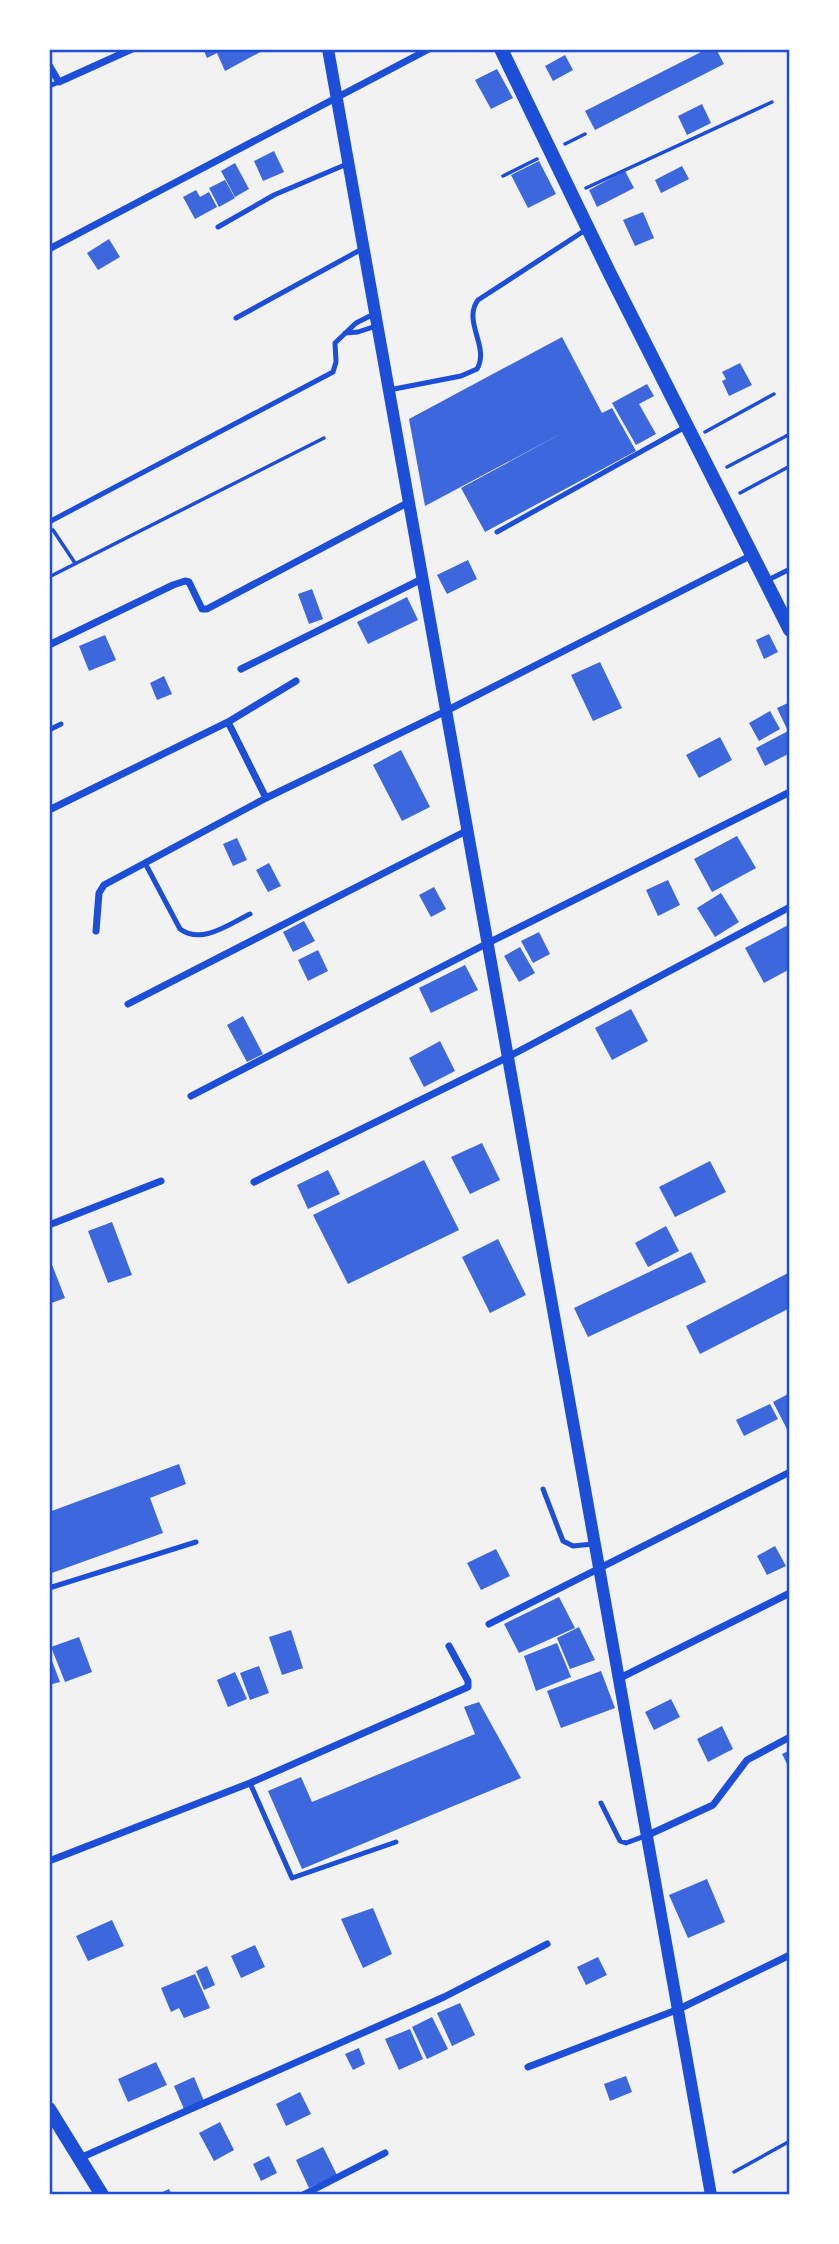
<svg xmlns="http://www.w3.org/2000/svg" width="839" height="2244" font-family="'IBM Plex Sans',sans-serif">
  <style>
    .building { fill: #3d67dc }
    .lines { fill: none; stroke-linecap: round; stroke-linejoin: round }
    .path { stroke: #1d4ed8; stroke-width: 3.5 }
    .service { stroke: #1d4ed8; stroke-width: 5 }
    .minor { stroke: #1d4ed8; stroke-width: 7 }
    .tertiary { stroke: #1d4ed8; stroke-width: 12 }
    .secondary { stroke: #1d4ed8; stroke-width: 14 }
    .neatline { fill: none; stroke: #1d4ed8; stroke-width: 2.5 }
  </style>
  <rect width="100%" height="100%" fill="#f2f2f2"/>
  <path class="building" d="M203,49H266L225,71L217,53L207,58Z
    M707,49H716L724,64L595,130L585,111Z
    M565,55L573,70L553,81L545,66Z
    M497,69L513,98L491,109L475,80Z
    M702,104L711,123L687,135L678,116Z
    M274,151L284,172L263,181L254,161Z
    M539,161L556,194L528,208L511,175Z
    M235,163L249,189L235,197L221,171Z
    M682,166L689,179L661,193L655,180Z
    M625,171L634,188L597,207L589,190Z
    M225,180L235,198L219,207L209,188Z
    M196,190L200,197L209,192L217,207L195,219L183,197Z
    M643,212L654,238L635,246L623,220Z
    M109,239L120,257L98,270L87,253Z
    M562,337L602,413L612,408L636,451L485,532L461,488L568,430L425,506L409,419Z
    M740,363L752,385L729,396L722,381L726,379L722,372Z
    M647,384L654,396L639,404L656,434L636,445L612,403Z
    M468,560L477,579L447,594L437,575Z
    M312,589L323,619L309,624L298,594Z
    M407,597L418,620L368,644L357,622Z
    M769,634L778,652L764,659L756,640Z
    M105,635L116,660L89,671L79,646Z
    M600,662L622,708L593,721L571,675Z
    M164,676L172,694L157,700L150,683Z
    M790,702V727L787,729L777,708Z
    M770,711L780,729L759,741L749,723Z
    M790,730V753L765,766L756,748Z
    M720,737L732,760L699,778L686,755Z
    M401,750L430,807L402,821L373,765Z
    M737,836L756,868L712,892L694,859Z
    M237,838L247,860L233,866L223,844Z
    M269,863L281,886L268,892L256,870Z
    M668,880L680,905L658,916L646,890Z
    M434,887L446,909L431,917L419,895Z
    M721,893L739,922L715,937L697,908Z
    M304,921L315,941L293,952L283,932Z
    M790,924V969L764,983L745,948Z
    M539,932L550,954L533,963L521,941Z
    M520,947L535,973L519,982L504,956Z
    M318,950L328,971L308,981L298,960Z
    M465,965L478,990L431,1013L419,988Z
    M631,1009L648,1041L612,1060L595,1028Z
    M243,1016L263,1054L247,1062L227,1025Z
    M440,1041L455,1071L424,1087L409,1058Z
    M482,1143L500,1180L470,1194L451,1157Z
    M424,1160L459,1230L348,1284L313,1215Z
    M710,1161L726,1192L675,1217L659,1187Z
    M328,1170L340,1194L308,1209L297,1185Z
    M112,1222L132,1275L108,1283L88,1231Z
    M666,1226L679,1251L648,1267L635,1243Z
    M498,1239L526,1295L490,1313L462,1257Z
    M691,1252L706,1282L588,1337L574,1308Z
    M49,1257L65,1298L49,1304Z
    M790,1272V1308L700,1354L686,1326Z
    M790,1393V1435L773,1402Z
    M770,1404L778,1419L744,1436L736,1420Z
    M179,1464L186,1484L150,1498L163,1533L49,1574V1512Z
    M775,1546L786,1566L767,1575L757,1556Z
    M496,1549L510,1576L481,1590L467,1563Z
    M559,1597L575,1628L519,1653L504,1624Z
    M579,1627L595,1660L570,1669L557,1638Z
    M291,1630L303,1668L282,1675L269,1637Z
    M79,1637L92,1672L65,1682L51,1647Z
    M557,1643L571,1677L536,1691L524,1656Z
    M49,1653L60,1682L49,1685Z
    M259,1666L269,1693L250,1700L240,1673Z
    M601,1671L615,1708L561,1728L547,1691Z
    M235,1672L247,1699L228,1707L217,1680Z
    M671,1699L680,1717L654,1730L645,1712Z
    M479,1702L521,1778L302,1869L268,1791L301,1777L312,1802L475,1734L464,1707Z
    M722,1726L733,1749L708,1762L697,1739Z
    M790,1750V1770L782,1754Z
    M707,1879L725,1922L688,1938L669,1895Z
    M373,1908L392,1954L363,1968L341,1919Z
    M112,1920L124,1946L88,1961L76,1936Z
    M255,1945L265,1967L241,1978L231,1956Z
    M598,1957L607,1975L586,1985L577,1967Z
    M207,1966L215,1985L204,1990L196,1971Z
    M195,1974L210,2008L184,2018L179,2008L171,2012L161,1988Z
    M460,2003L475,2035L452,2046L437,2013Z
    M432,2017L448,2049L427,2059L412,2027Z
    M410,2029L423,2059L399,2070L385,2039Z
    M359,2048L365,2064L353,2070L345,2054Z
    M156,2062L167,2085L128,2102L118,2079Z
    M626,2076L632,2092L610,2101L604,2084Z
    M194,2077L204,2101L184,2109L174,2086Z
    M300,2092L311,2114L286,2126L276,2104Z
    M220,2122L234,2150L214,2161L199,2133Z
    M323,2147L337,2175L309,2188L296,2160Z
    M269,2156L277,2173L261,2181L253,2164Z
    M169,2189L172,2195H156Z"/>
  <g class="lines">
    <path class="path" d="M565,144L585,134
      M503,176L537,159
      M586,188L772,102
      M705,432L774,394
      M727,467L790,434
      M740,493L790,466
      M53,530L75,563
      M49,577L324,438
      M734,2172L790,2141"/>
    <path class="service" d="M49,86L59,82
      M218,227L274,195L347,164
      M236,318L362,249
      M345,333L358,332L376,326
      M389,390L461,376L477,369C490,347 462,321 478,300L587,229
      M49,522L333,372L336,362L335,343L356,323L374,314
      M497,532L687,426
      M766,581L790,569
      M49,730L61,724
      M145,863L180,929C202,945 229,924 250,914
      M543,1489L563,1541L573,1546L593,1544
      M49,1588L196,1542
      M250,1783L292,1878L396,1842
      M601,1803L620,1841L626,1843L645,1836"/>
    <path class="minor" d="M49,65L59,82L132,49
      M49,249L429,49
      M49,645L173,585L185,581L189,582L202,609H207L409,502
      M241,669L422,579
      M228,722L266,798
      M49,810L228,722L296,681
      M96,931L99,893L104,885L266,798L446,711L752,555
      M128,1004L468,830
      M191,1096L488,943L790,792
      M254,1182L508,1057L790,907
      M49,1225L161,1181
      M489,1624L790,1472
      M620,1678L790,1593
      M648,1835L713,1805L747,1760L790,1737
      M49,1861L250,1783L468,1687V1681L449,1646
      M528,2067L679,2009L790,1955
      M80,2158L444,1997L547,1944
      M303,2195L385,2153"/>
    <path class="tertiary" d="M328,49L711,2195"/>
    <path class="secondary" d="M501,49L610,274L790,630
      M49,2109L102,2195"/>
  </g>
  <rect width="839" height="2244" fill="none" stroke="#ffffff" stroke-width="102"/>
  <rect x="51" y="51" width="737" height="2142" class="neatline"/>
</svg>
